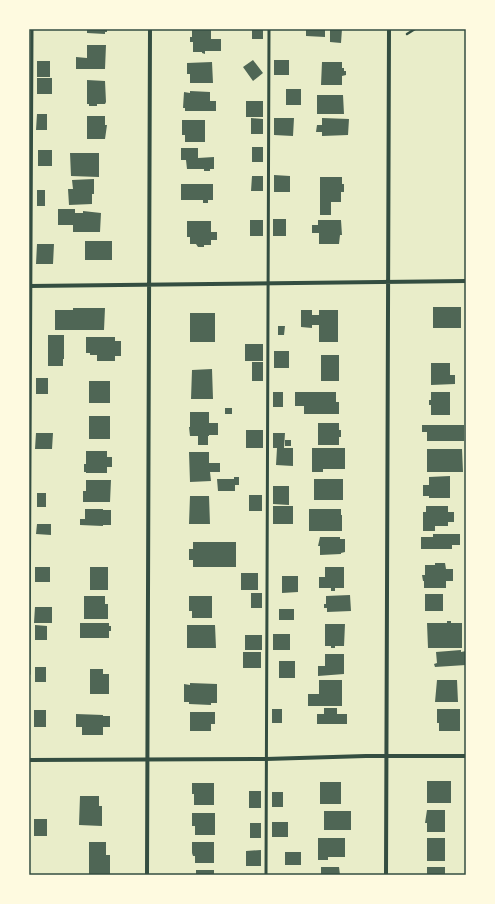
<svg xmlns="http://www.w3.org/2000/svg" width="495" height="904" font-family="'Sofia Sans Condensed',sans-serif">
  <style>
    .building { fill: #4f6655 }
    .lines { fill: none; stroke-linecap: round; stroke-linejoin: round }
    .path { stroke: #344e41; stroke-width: 2.5 }
    .service { stroke: #344e41; stroke-width: 3 }
    .minor { stroke: #344e41; stroke-width: 4 }
    .neatline { fill: none; stroke: #344e41; stroke-width: 1.5 }
  </style>
  <rect width="100%" height="100%" fill="#e9edc9"/>
  <path class="building" d="M87,29H107V32H105V34L87,33Z
    M192,29H211V39H221V51H205V54L202,53V52H193V42H190V37H192Z
    M252,29H263V39H252Z
    M306,29H325V37L306,36Z
    M330,29H342L341,43L330,42Z
    M87,45H106L105,69H76V57L87,58Z
    M253,60L263,73L253,81L243,67Z
    M274,60H289V75H274Z
    M37,61H50V77H37Z
    M212,62L213,83H190V74H187V63Z
    M322,62H342V68H344V71H346V75L342,76V85H321Z
    M37,78H52V94H37Z
    M87,80L105,81L106,102L105,104H97V106H89V104H87Z
    M286,89H301V105H286Z
    M190,91L210,92V101H216V111H185V108H183L184,92L190,93Z
    M317,95H343L344,114H317Z
    M246,101H263V117H246Z
    M37,114H47V130H36Z
    M87,116H105V125H107L105,139H87Z
    M251,118L263,119V134H251Z
    M274,118H294L293,136L274,135Z
    M322,118L349,119L348,135L322,136V132H316L317,125H322Z
    M182,120H205V142H185V135H182Z
    M252,147H263V162H252Z
    M181,148H198V158L214,157V169H210V171H204V169H187L186,160H181Z
    M38,150H52V166H38Z
    M70,153H99V177L71,176Z
    M274,175L290,176V192H274Z
    M252,176H263V191H251Z
    M320,177H342V184H344V192H341V202H331V215H320Z
    M94,179V194H92V204L69,205L68,189H73L72,180Z
    M181,184H213V200H208V203H203V200H181Z
    M37,190H45V206H37Z
    M58,209H75V213H83V211L101,213L100,232H73V225H58Z
    M273,219H286V236H273Z
    M250,220H263V236H250Z
    M318,220H341L342,235H340L339,244H319V233H312V225H318Z
    M187,221H211V232H217V240H211V245H204V247H198L196,244H190V237H187Z
    M85,241H112V260H85Z
    M37,244H54L53,264H36Z
    M433,307H461V328H433Z
    M73,308H105L104,330H55V310H73Z
    M301,310H312V315H319V310H338V342H319V325H312V328L301,327Z
    M190,313H215V342H190Z
    M278,326H285L284,335H278Z
    M48,335H64V359H63V366H48Z
    M86,337H115V341H121V356H115V361H97V355H90V353H86Z
    M245,344H263V361H245Z
    M274,351H289V368H274Z
    M321,355H339V381H321Z
    M252,362H263V381H252Z
    M431,363H450V375H455V384L431,385Z
    M212,369L213,399H191L192,370Z
    M36,378H48V394H36Z
    M89,381H110V403H89Z
    M273,392H283V407H273Z
    M295,392H336V402H339V414H304V406H295Z
    M431,392H450V415H431V405H429V400H431Z
    M225,408H232V414H225Z
    M190,412H209V423H218V435H209V436H208V445H198V436H190L189,427H190Z
    M89,416H110V439H89Z
    M318,423H339V430H341V437H339V445H318Z
    M422,425H464V441H427V432H422Z
    M246,430H263V448H246Z
    M36,433H53L52,449H35Z
    M273,433H285L284,448H273Z
    M285,440H291V446H285Z
    M277,448H293V466L276,465Z
    M312,448H345V469H323V472H312Z
    M427,449H462L463,472H427Z
    M86,451H107V457H112V467H107V473H86V472H84V464H86Z
    M189,452H209V463H220V472H210L211,481L190,482Z
    M450,476V498H429V496H423V485H429V477Z
    M234,477H239V485H235V491H218L217,479H234Z
    M314,479H343V500H314Z
    M86,480H111L110,502H83V491H86Z
    M273,486H289V505L273,504Z
    M37,493H46V507H37Z
    M249,495H262V511H249Z
    M190,496H209L210,524H189Z
    M273,506H293V524H273Z
    M426,506H448V512H454V522H448V526H435V531H423V512H426Z
    M85,509H103V510H111V525H103V526L80,525V519H85Z
    M309,509H341V515H342V531H309Z
    M37,524H51V535L36,534Z
    M433,534H460V545H452V549H421V537H433Z
    M320,537H340V539H345V552L341,553V554L320,555V546H318Z
    M193,542H236V567H193V560H189V549H193Z
    M435,563H445L446,569H453V581H446V588H424V581H423L422,575H425V565H435Z
    M35,567H50V582H35Z
    M90,567H108V590H90Z
    M325,567H344V588H335V591H331V588H319V577H325Z
    M241,573H258V590H241Z
    M282,576H298V592L282,593Z
    M251,593H262V608H251Z
    M425,594H443V611H425Z
    M350,595L351,611L327,612V608H324V604H326V596Z
    M84,596H105V604H108V619H84Z
    M189,596H212V618H192V611H189Z
    M35,607H52V623H34Z
    M279,609H294V620H279Z
    M447,621H451V623H462V648H428L427,623H447Z
    M80,623H109V626H111V631H109V638H80Z
    M325,624H345L344,646H335V648H331V646H325Z
    M35,625L47,626V640H35Z
    M187,625H215L216,648H187Z
    M273,634H290V650H273Z
    M245,635H262V650H245Z
    M461,650V652L466,651V665L435,667L434,664L437,663L436,652Z
    M243,652H261V668H243Z
    M325,654H344V674L318,676V666H325Z
    M279,661H295V678H279Z
    M35,667H46V682H35Z
    M90,669H103V674H109V694H90Z
    M319,680H342V706H308V694H319Z
    M437,680H457L458,702H435Z
    M190,683L217,684V703H211V705L189,704V702H184V684L190,685Z
    M324,708H337V714H347V724H317V714H324Z
    M272,709H282V723H272Z
    M437,709H460V731H439V723H437Z
    M34,710H46V727H34Z
    M190,712H215V724H211V731H190Z
    M76,714L103,715V716H110V727H103V735H82V727H76Z
    M427,781H451V803H427Z
    M320,782H341V804H320Z
    M192,783H214V805H194V794H192Z
    M249,791H261V808H249Z
    M272,792H283V807H272Z
    M80,796H99V806H102V826L79,825Z
    M427,810H445V832H427V823H425Z
    M324,811H351V830H324Z
    M192,813H215V835H195V826H192Z
    M34,819H47V836H34Z
    M272,822H288V837H272Z
    M250,823H261V838H250Z
    M318,838H345V857H328V860H318Z
    M427,838H445V861H427Z
    M89,842H106V855H110V875H89Z
    M192,842H214V863H195V856H193L192,853Z
    M261,850V866H246V851Z
    M285,852H301V865H285Z
    M321,867H339L340,875H321Z
    M427,867H445V875H427Z
    M196,870H214V875H196Z"/>
  <g class="lines">
    <path class="path" d="M407,34L415,29"/>
    <path class="service" d="M29,674L32,29
      M266,875L269,29"/>
    <path class="minor" d="M29,286L466,281
      M29,760L266,759L366,756H466
      M147,875L150,29
      M386,875L389,29"/>
  </g>
  <rect width="495" height="904" fill="none" stroke="#fefae0" stroke-width="60"/>
  <rect x="30" y="30" width="435" height="844" class="neatline"/>
</svg>
